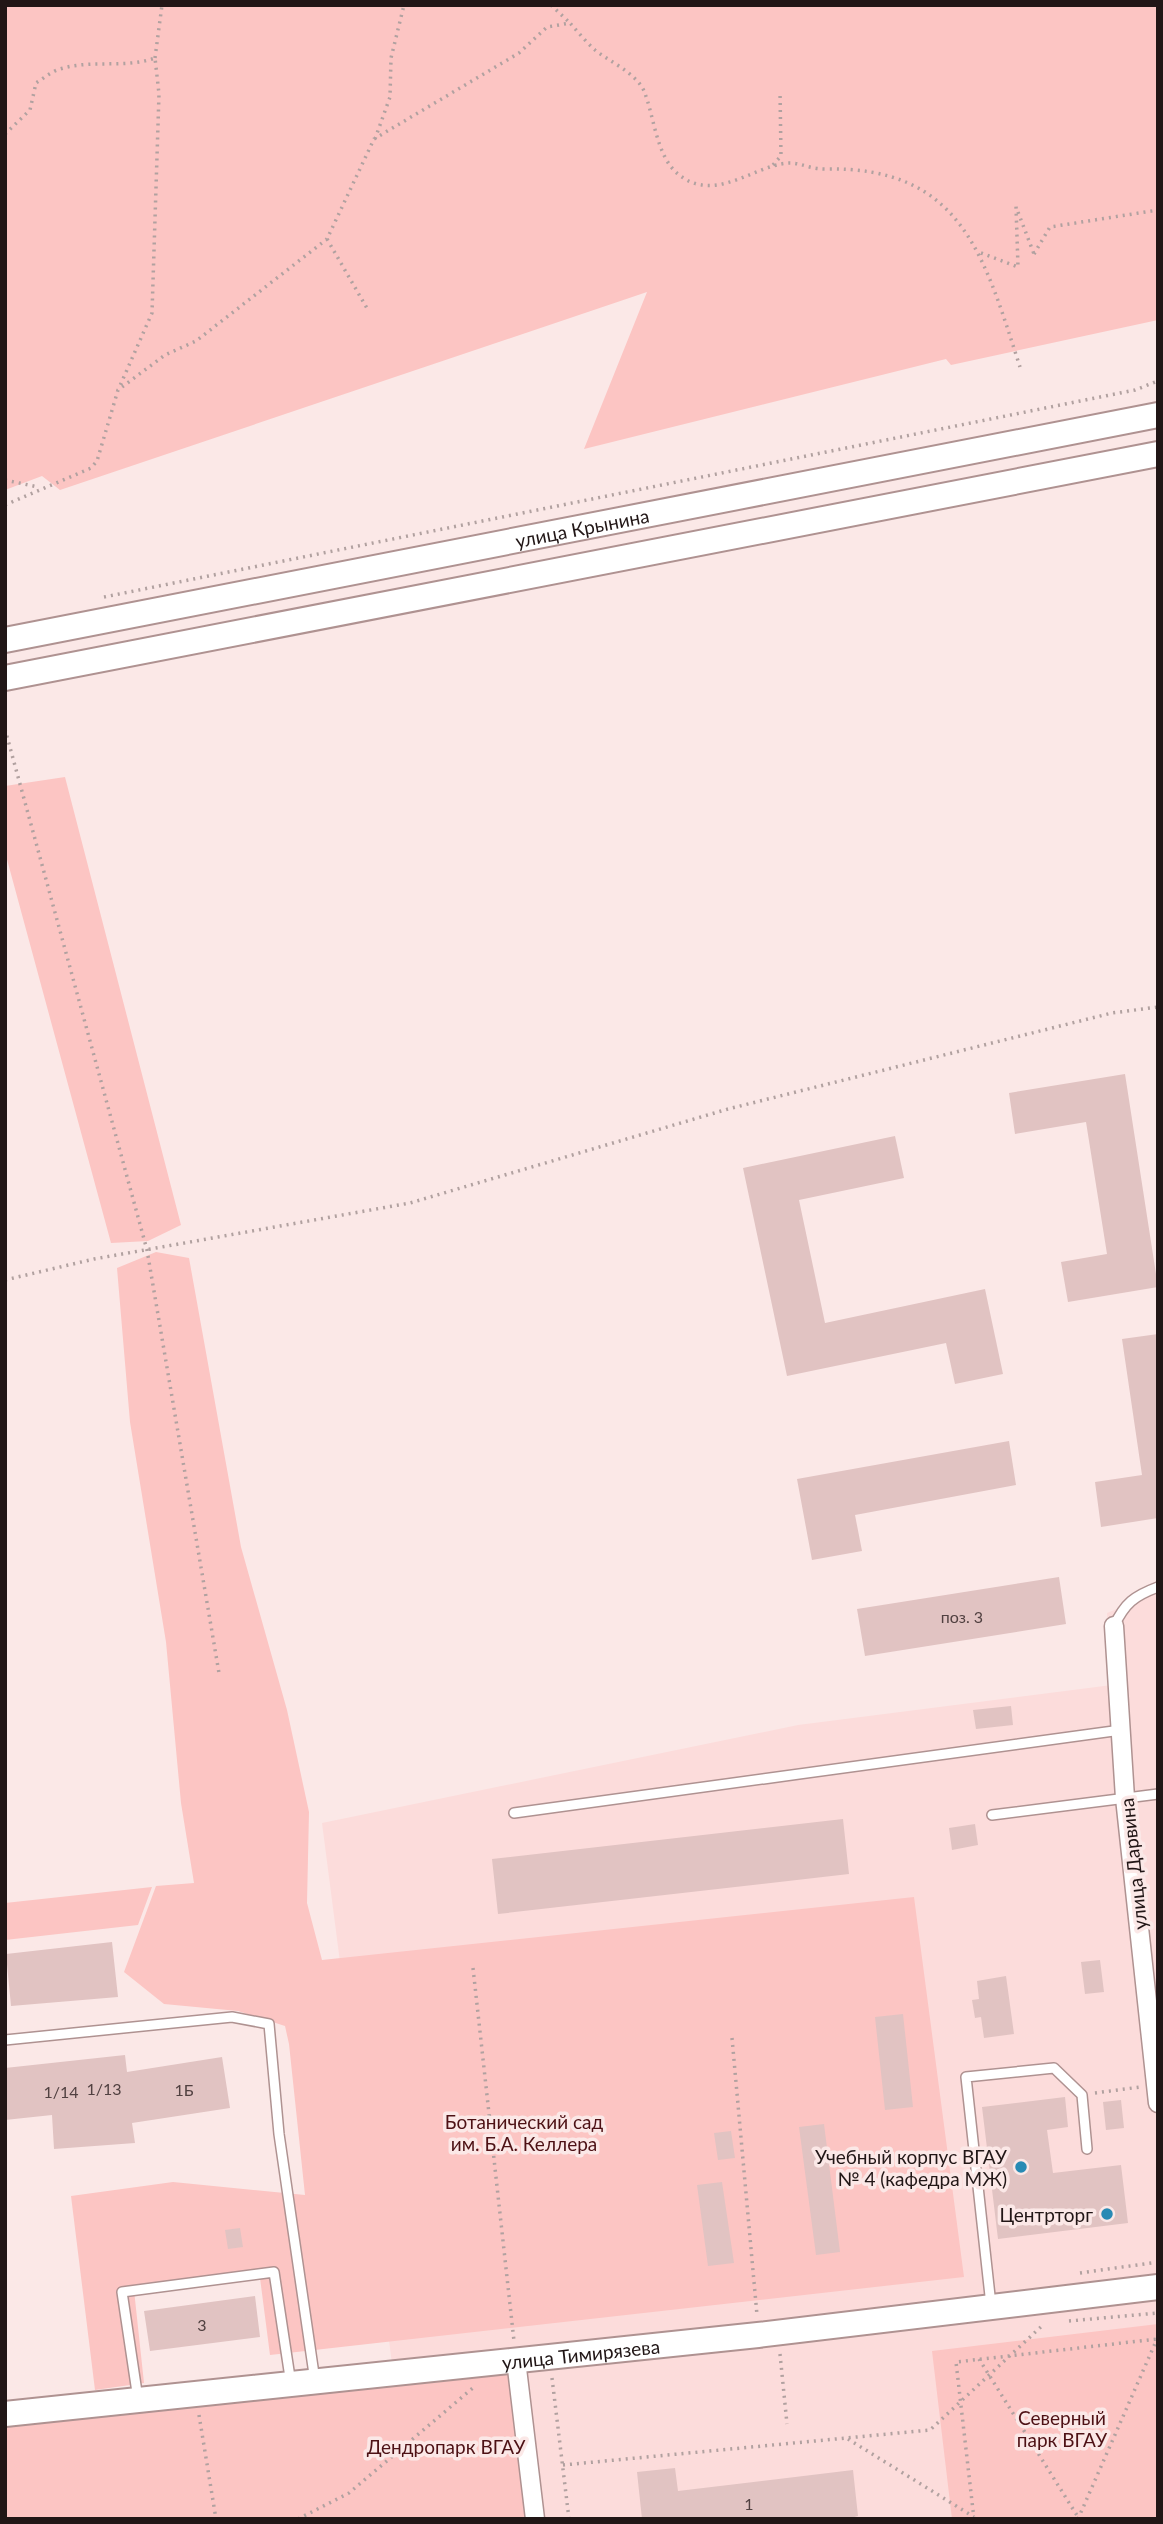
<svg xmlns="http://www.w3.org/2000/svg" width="1163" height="2524" font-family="Lato,sans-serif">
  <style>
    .built { fill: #fcdcdb }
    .green { fill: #fcc5c3 }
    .building { fill: #e1c3c2 }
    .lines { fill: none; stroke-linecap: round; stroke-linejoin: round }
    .lane-casing { stroke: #af9291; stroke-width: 12 }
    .street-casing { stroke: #af9291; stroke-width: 21 }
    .secondary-casing { stroke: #af9291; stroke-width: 28 }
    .path { stroke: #b1a1a0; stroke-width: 3.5; stroke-dasharray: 2 5; stroke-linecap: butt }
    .lane { stroke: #fff; stroke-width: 9 }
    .street { stroke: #fff; stroke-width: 18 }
    .secondary { stroke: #fff; stroke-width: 24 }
    .poi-dot { fill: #288ab4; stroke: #fbe8e7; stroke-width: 2.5 }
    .labels { text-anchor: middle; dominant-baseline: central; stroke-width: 7; stroke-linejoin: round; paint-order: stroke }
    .number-label { font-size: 16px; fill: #514141 }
    .street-label { font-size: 19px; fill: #211616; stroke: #fbe8e7 }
    .park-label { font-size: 19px; fill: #4d1115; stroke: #fbe8e7 }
    .poi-label { font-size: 19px; fill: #211616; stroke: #fbe8e7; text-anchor: end }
  </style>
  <rect width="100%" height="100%" fill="#fbe8e7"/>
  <path class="built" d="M1158,1592V2519H5V2428L394,2379L322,1823L798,1725L1112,1685L1107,1613Z"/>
  <path class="green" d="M5,5H1158V320L951,365L946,359L584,449L647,292L60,490L42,476L5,490Z
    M65,777L181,1225L148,1241L111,1243L5,852V786Z
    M156,1252L189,1258L241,1547L287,1710L309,1812L307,1903L322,1960L914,1897L964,2277L270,2355L260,2278L134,2290L144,2383L95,2390L71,2196L173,2182L305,2195L289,2044L285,2026L238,2011L164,2004L124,1972L156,1886L194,1883L181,1803L166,1642L130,1422L117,1268Z
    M152,1887L138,1925L5,1940V1903Z
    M1158,2324V2519H952L932,2351Z
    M511,2367L529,2519H5V2420Z"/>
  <path class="building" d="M1125,1074L1158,1287L1068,1302L1061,1262L1107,1254L1086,1122L1015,1134L1009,1093Z
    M895,1136L904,1178L799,1200L825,1323L985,1289L1003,1374L955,1384L946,1343L787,1376L743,1168Z
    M1158,1334V1518L1101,1527L1095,1482L1142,1475L1122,1339Z
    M1009,1441L1016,1485L855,1515L862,1551L812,1560L797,1479Z
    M1059,1577L1066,1624L865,1656L857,1609Z
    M1011,1706L1013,1725L976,1729L973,1710Z
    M843,1819L849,1874L498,1914L492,1859Z
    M975,1824L978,1845L952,1850L949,1828Z
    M112,1942L118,1997L11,2006L6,1954Z
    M1100,1960L1104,1992L1085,1994L1081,1962Z
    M1006,1976L1014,2034L984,2038L981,2017L975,2018L972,2000L979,1999L977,1981Z
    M903,2014L913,2107L885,2110L875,2017Z
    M125,2055L127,2072L222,2057L230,2108L132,2123L135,2143L54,2149L52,2115L5,2120V2068Z
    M1065,2097L1068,2127L1047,2130L1053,2173L1121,2165L1128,2223L998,2239L982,2107Z
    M1121,2100L1124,2128L1106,2130L1103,2102Z
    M824,2124L840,2252L816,2255L799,2127Z
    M731,2131L735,2158L718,2160L714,2133Z
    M722,2182L734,2263L708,2266L697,2185Z
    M240,2228L243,2247L228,2249L225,2230Z
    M255,2296L260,2337L150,2351L144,2311Z
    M675,2468L678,2491L853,2470L858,2516L847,2519H642L637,2472Z"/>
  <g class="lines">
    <g class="lane-casing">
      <path id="lane" d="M1114,1626C1125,1603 1134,1596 1158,1587
        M514,1813L1121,1730
        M992,1815L1158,1794
        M5,2040L232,2017L269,2024L279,2134L315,2381
        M991,2305L966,2077L1054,2068L1082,2095L1087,2149
        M138,2399L122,2292L274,2272L291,2384"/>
    </g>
    <g class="street-casing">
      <path id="street" d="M1114,1626L1125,1798L1158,2103
        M516,2360L535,2519"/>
    </g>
    <g class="secondary-casing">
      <g id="secondary">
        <path id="s1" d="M5,640L1158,415"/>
        <path d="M5,678L1158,454"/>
        <path id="s2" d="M5,2414L758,2335L1158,2287"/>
      </g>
    </g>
    <path class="path" d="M551,5L570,23
      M155,58L162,5
      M5,134L30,110L36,83C44,78 52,71 60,69C92,59 124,69 155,58L159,94L152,313L119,388
      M375,139L390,97L391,58L404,5
      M773,165L781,156L780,91
      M1018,212L1034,254
      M327,239L368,310
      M981,253L1018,267L1016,206
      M1034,254L1050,227L1158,210
      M5,480L38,487
      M5,505L91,468L97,461L118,390L165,355L196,341L327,239L374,139L519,53L547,27L570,23C578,32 586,42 595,50C610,62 636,73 644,91C654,115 656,156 678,174C709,200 743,175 773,166C799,158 803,169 825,169C962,166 984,256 1020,367
      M104,597L1135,390L1158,381
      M5,729L147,1250L219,1673
      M5,1280L94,1259L410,1203L728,1109L1112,1013L1158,1007
      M473,1968L514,2341
      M732,2038L757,2315
      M1095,2093L1140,2087
      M1080,2273L1158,2262
      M1069,2321L1158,2313
      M780,2354L787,2424
      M979,2359L1078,2517
      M552,2378L569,2519
      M199,2415L216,2519
      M848,2439L974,2517
      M563,2465L930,2430L1044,2324
      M298,2519L349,2493L474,2387
      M974,2519L956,2362L1157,2339
      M1078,2519L1157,2339"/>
    <use href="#lane" class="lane"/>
    <use href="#street" class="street"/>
    <use href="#secondary" class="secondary"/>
  </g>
  <g class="poi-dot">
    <circle cx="1021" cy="2167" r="7"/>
    <circle cx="1107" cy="2214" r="7"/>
  </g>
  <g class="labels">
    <g class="number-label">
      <text x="962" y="1616">поз. 3</text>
      <text x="104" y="2088">1/13</text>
      <text x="184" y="2089">1Б</text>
      <text x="61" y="2091">1/14</text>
      <text x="202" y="2324">3</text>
      <text x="749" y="2503">1</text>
    </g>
    <g class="street-label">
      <text stroke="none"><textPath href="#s1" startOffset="588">улица Крынина</textPath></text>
      <text transform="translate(1133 1864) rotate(-96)">улица Дарвина</text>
      <text stroke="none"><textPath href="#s2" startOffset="579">улица Тимирязева</textPath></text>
    </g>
    <g class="park-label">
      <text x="524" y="2121">Ботанический сад<tspan x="524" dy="22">им. Б.А. Келлера</tspan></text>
      <text x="1062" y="2417">Северный<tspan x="1062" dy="22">парк ВГАУ</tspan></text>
      <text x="446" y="2446">Дендропарк ВГАУ</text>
    </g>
    <g class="poi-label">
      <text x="1007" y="2156">Учебный корпус ВГАУ<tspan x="1007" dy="22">№ 4 (кафедра МЖ)</tspan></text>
      <text x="1093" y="2214">Центрторг</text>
    </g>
  </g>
  <rect width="1163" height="2524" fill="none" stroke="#211616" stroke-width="14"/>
</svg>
